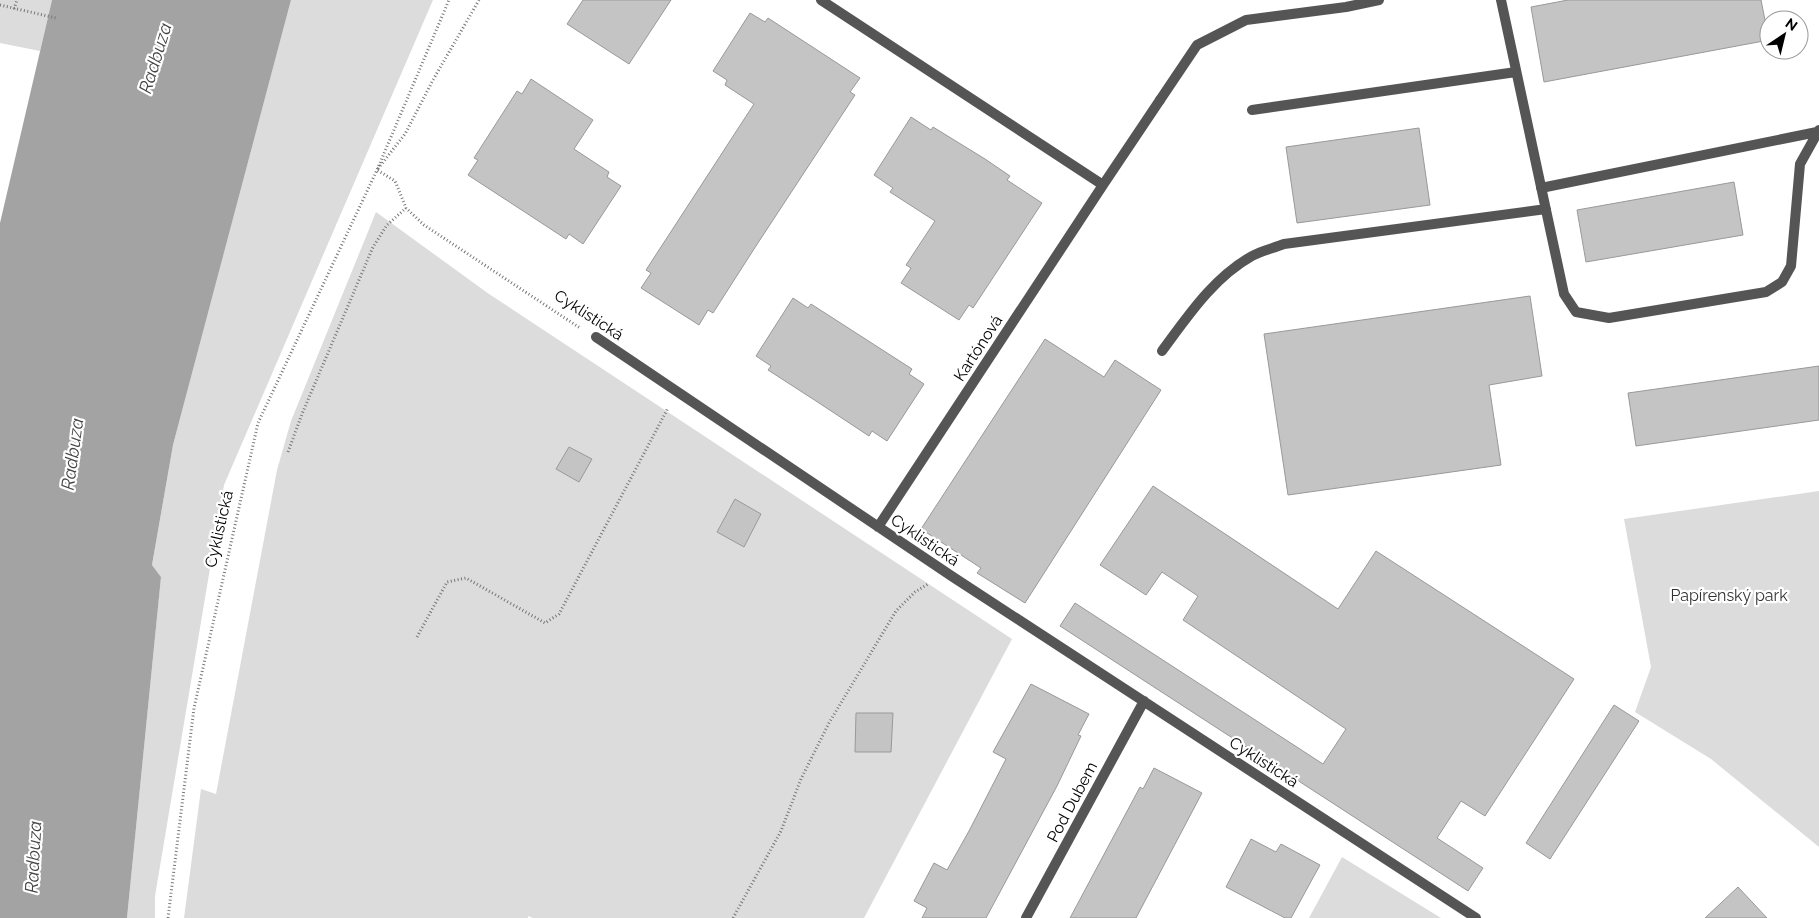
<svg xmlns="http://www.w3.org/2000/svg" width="1819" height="918" font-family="Raleway,sans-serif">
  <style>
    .green { fill: #dcdcdc }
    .water { fill: #a3a3a3 }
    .building { fill: #c4c4c4; stroke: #999 }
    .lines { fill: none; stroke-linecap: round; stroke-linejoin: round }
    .path { stroke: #777; stroke-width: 3; stroke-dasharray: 1 2.5; stroke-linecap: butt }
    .lane { stroke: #555; stroke-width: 10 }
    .street { stroke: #555; stroke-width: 10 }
    .labels { text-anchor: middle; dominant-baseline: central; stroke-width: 4.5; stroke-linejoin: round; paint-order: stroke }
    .street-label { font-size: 16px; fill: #000; stroke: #fff }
    .park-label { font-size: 16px; fill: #333; stroke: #fff }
    .water-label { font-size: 18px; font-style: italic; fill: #444; stroke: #fff }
  </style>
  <rect width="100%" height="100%" fill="#fff"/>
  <path class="green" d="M0,0H52L40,51L0,43Z
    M291,0H433L224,485L155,896V918H127L161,577L152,565L173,445Z
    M376,212L489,294L1012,639L864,918H533L528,916V918H184L201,789L216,794L277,470L291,421Z
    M1819,491V847L1711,759L1635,712L1651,667L1624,519Z
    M1342,857L1441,918H1309Z"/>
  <path class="water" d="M52,0H291L173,445L152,565L161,577L127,918H0V223Z"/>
  <path class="building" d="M583,0H671L629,64L567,24Z
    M1568,0H1761L1769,40L1544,82L1531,7Z
    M750,13L765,22L768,18L860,78L850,92L855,95L754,249L713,313L708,310L699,325L641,288L651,273L646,270L754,104L725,85L727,80L713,71Z
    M531,79L593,120L574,149L609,172L607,177L621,186L583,244L569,234L566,239L468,175L478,160L474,158L517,91L522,94Z
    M911,117L931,130L933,127L985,159L1010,176L1007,180L1042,203L973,308L969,305L959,320L901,283L911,268L906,265L935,221L890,192L893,188L874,175Z
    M1419,128L1430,205L1297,223L1286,147Z
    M1734,182L1743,235L1586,262L1577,210Z
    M1530,296L1542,376L1489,385L1501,465L1288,495L1264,334Z
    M793,298L808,308L811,304L912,369L909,374L924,384L887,441L872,431L869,436L816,401L768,370L771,366L756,356Z
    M1045,339L1104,377L1115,360L1161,390L1025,603L977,573L981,568L921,529Z
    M1819,366V420L1636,446L1628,393Z
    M569,447L592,459L579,482L556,469Z
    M1153,486L1338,609L1376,551L1574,679L1485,816L1461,801L1437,838L1483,868L1468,891L1060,626L1075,603L1323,764L1346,729L1183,620L1198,596L1162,572L1146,595L1100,565Z
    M735,499L761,514L744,547L717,532Z
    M1031,684L1089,714L1078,735L1081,736L1057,786L986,918H922L927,908L914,901L934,863L947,870L969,831L1006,759L993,752Z
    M1614,705L1639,721L1550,859L1526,843Z
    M856,713H893L891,752H855Z
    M1154,768L1202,793L1136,918H1070L1140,787L1143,789Z
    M1251,839L1276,852L1281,844L1320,865L1291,918H1285L1226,887Z
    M1738,887L1767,918H1705Z"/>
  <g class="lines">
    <path class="path" d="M479,0L433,80L405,134L377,170L395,181L406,208L424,225L580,328
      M0,5L56,18
      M14,9L17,0
      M288,452L302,414L373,247L387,225L406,208
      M417,637L447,582L466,578L545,623L559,614L668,408
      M168,918L194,708L258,423L377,170L449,0
      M733,918L781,831L801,779L829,723L896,611L915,592L928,584"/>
    <path class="lane" d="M1501,0L1564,294L1576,312L1609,318L1766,292L1782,282L1791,266L1800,164L1819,130
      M1160,100L1197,45L1246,20L1346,7L1379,0
      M1252,110L1516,72
      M1541,188L1817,132
      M1162,351C1188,316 1213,278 1252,256C1261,251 1274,248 1284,244L1546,209"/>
    <path class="street" d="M821,0L1103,185L878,527
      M1103,185L1160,100
      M596,337L953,577L1476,918
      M1026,918L1144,701"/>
  </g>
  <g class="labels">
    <g class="street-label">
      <text transform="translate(589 315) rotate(33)">Cyklistická</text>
      <text transform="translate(978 348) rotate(-57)">Kartónová</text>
      <text transform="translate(219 529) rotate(-77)">Cyklistická</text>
      <text transform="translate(925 540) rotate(34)">Cyklistická</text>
      <text transform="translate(1264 762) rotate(33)">Cyklistická</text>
      <text transform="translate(1072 802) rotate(-62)">Pod Dubem</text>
    </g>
    <g class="park-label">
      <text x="1729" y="595">Papírenský park</text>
    </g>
    <g class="water-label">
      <text transform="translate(155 58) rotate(-73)">Radbuza</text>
      <text transform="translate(72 454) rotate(-82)">Radbuza</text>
      <text transform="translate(33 857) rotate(-87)">Radbuza</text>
    </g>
  </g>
  <g transform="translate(1784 35) rotate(35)"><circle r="24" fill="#ffffff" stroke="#999999"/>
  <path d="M0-4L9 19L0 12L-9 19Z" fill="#000000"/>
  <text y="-8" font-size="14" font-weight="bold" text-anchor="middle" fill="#000000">N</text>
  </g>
</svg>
